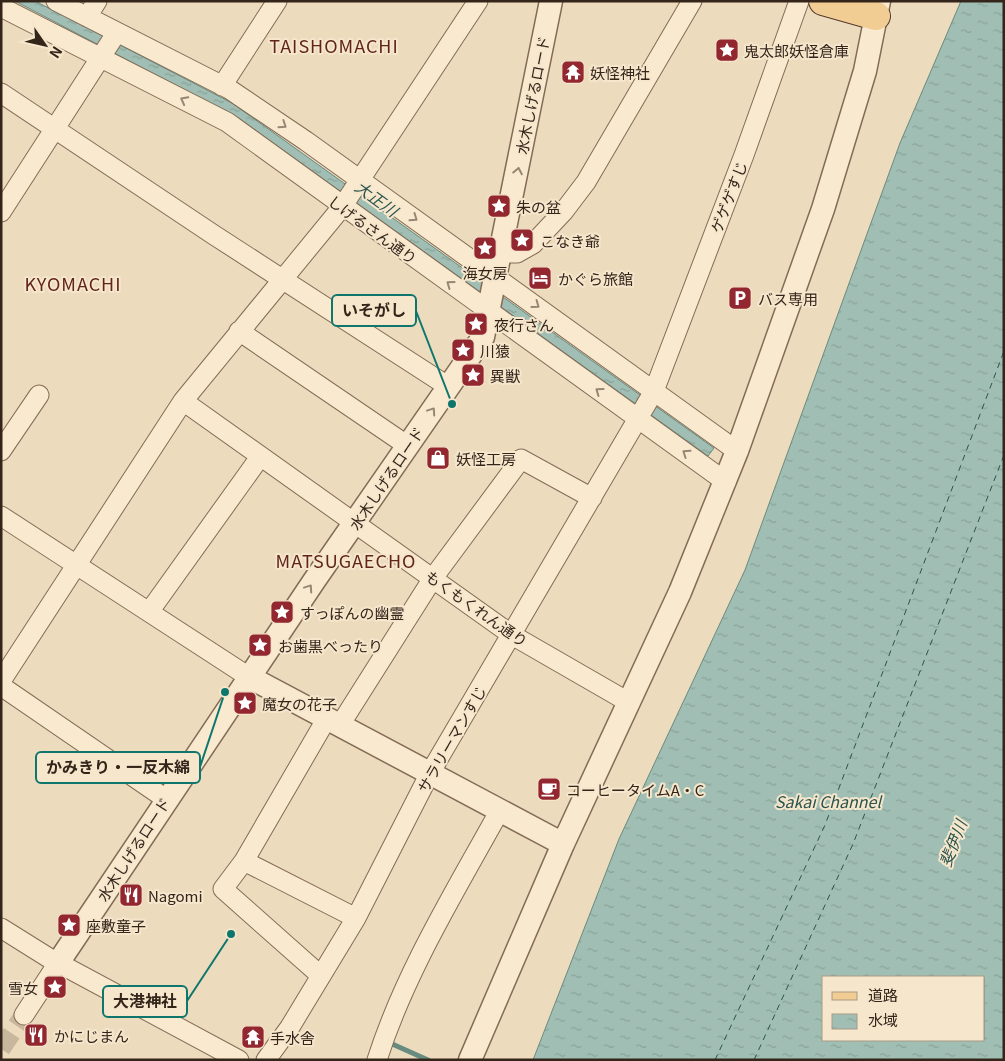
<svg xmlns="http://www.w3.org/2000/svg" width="1005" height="1061" font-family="Georgia,'Noto Sans JP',serif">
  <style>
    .water { fill: url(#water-ripples); stroke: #688b80; fill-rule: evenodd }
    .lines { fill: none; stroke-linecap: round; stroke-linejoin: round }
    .stream { stroke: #688b80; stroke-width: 5 }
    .ferry { stroke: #2a544e; stroke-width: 1; stroke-dasharray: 6 5; stroke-linecap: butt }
    .minor-tunnel { stroke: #c8b79d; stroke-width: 19; stroke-dasharray: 19 9; stroke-linecap: butt }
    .minor-casing { stroke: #846b56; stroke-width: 21 }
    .tertiary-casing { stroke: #846b56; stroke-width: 25 }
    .primary-casing { stroke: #523a2b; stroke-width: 30 }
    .minor { stroke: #f8e9cf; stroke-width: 19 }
    .tertiary { stroke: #f8e9cf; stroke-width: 22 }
    .primary { stroke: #f2cd93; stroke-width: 28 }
    .oneway { stroke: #968775 }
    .labels { text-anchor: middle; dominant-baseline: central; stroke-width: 4; stroke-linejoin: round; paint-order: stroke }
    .poi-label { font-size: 15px; fill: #34251b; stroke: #f5e6cc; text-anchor: start }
    .street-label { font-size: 15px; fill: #34251b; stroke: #f5e6cc }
    .water-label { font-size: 16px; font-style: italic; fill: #2a544e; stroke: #f5e6cc }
    .quarter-label { font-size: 18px; letter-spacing: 1px; fill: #60241b; stroke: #f5e6cc }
    .leader { fill: none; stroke: #0f766e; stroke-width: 2 }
    .callout-dot { fill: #0f766e; stroke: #f5e6cc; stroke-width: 2 }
    .callout { fill: #f5e6cc; stroke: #0f766e; stroke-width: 2 }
    .callout-label { font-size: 16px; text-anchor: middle; font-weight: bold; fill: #34251b }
  </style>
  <defs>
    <pattern id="water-ripples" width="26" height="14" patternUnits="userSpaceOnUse" patternTransform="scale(1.25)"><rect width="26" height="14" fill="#a0beb3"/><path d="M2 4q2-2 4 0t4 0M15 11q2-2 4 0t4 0" fill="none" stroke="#8aa399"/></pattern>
  </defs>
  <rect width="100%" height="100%" fill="#eddbbd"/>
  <path class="water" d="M15,1H35L232,103L714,448L708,456L240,119Z
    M961,1H1004V1060H533L619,839L745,570L900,143ZM824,977H984V1040H824Z"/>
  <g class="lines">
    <path class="stream" d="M390,1043L428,1060"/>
    <path class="ferry" d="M715,1060L825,825L1004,351
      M754,1060L853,844L1004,455"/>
    <path class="minor-tunnel" d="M1,1049L24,1015"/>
    <g class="minor-casing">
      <path id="minor" d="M56,1L229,89L306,141L737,451
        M1,7L227,122L726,482
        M87,17L97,1
        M222,86L277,1
        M1,93L214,235L449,387
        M1,212L117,32
        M501,253H517L533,244L564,211L586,182L692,1
        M239,331L408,446
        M183,401L512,635L630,703
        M1,451L39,395
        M1,516L249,677
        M149,612L260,457
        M1,681L183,401L342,207L478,1
        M1,686L166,799
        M327,718L244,861L356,918
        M340,725L433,578L521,459L592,498
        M244,861L223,889L320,975
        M1,928L49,958L239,1060
        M24,1015L58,963
        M266,1060L290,1027L356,918L430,773L654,391L744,155L799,1
        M377,1060C405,972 456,890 500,810"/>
    </g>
    <g class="tertiary-casing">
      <path id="tertiary" d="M249,677L563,844L470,1060
        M563,844L680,592L737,451L823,209L865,71L879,1
        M58,963L314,581L483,337L551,1"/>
    </g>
    <g class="primary-casing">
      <path id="primary" d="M823,1L876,16"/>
    </g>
    <use href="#minor" class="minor"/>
    <use href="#tertiary" class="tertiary"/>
    <use href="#primary" class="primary"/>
  </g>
  <defs><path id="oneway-chevron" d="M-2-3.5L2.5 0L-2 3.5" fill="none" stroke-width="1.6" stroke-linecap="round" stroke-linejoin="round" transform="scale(1.25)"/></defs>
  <g class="oneway">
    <use href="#oneway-chevron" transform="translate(184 100) rotate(-152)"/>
    <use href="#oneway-chevron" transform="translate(283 125) rotate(34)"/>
    <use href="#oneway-chevron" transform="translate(518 171) rotate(-79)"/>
    <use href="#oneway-chevron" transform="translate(414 218) rotate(35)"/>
    <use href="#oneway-chevron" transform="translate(450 284) rotate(-144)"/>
    <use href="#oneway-chevron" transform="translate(536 305) rotate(36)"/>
    <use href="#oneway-chevron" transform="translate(599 391) rotate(-144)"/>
    <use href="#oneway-chevron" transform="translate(432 411) rotate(-56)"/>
    <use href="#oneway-chevron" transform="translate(686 453) rotate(-145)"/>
    <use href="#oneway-chevron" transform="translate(309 588) rotate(-56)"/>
  </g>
  <defs>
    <g id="sight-square" transform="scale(1.25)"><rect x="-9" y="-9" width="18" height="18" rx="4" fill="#932730" stroke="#f5e6cc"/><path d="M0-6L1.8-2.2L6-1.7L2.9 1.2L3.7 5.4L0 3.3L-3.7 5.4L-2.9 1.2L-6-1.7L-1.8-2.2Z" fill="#fff"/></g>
    <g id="temple-square" transform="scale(1.25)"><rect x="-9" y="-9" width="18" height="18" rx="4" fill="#932730" stroke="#f5e6cc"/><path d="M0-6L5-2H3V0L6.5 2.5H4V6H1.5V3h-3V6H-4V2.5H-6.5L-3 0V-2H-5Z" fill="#fff"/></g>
    <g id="hotel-square" transform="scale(1.25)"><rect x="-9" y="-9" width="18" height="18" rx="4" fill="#932730" stroke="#f5e6cc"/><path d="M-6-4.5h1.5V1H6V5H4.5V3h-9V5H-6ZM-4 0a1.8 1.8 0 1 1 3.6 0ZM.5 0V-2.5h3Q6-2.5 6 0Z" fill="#fff"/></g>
    <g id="parking-square" transform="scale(1.25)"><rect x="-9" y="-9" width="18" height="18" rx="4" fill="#932730" stroke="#f5e6cc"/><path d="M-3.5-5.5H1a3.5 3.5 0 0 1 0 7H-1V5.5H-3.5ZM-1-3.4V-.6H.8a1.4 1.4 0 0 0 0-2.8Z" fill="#fff"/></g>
    <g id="shop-square" transform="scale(1.25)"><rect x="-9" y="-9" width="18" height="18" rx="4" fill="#932730" stroke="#f5e6cc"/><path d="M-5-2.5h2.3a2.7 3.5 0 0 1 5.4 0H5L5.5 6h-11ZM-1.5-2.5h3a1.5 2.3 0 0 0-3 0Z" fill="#fff"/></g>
    <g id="cafe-square" transform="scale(1.25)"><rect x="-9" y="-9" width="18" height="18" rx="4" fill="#932730" stroke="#f5e6cc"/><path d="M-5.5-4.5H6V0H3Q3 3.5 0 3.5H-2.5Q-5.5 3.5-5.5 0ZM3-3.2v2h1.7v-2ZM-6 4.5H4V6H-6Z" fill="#fff"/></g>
    <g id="restaurant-square" transform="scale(1.25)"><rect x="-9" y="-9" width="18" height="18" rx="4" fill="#932730" stroke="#f5e6cc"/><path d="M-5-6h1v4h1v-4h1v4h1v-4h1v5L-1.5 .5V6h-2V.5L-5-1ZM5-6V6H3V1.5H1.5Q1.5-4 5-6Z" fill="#fff"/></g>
  </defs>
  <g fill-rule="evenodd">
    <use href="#sight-square" x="727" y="50"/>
    <use href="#temple-square" x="573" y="72"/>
    <use href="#sight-square" x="499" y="206"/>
    <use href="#sight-square" x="522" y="240"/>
    <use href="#sight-square" x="485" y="248"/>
    <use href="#hotel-square" x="540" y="278"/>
    <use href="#parking-square" x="740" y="298"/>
    <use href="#sight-square" x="476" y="324"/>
    <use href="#sight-square" x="463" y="350"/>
    <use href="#sight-square" x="473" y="375"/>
    <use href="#shop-square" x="438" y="458"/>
    <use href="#sight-square" x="282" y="612"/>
    <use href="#sight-square" x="260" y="645"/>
    <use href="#sight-square" x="245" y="703"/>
    <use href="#cafe-square" x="549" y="789"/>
    <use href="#restaurant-square" x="131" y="895"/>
    <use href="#sight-square" x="69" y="925"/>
    <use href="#sight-square" x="55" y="987"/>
    <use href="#restaurant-square" x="36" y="1035"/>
    <use href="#temple-square" x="253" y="1037"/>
  </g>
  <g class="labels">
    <g class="poi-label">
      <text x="744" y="50">鬼太郎妖怪倉庫</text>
      <text x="590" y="72">妖怪神社</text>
      <text x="516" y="206">朱の盆</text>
      <text x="540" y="240">こなき爺</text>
      <text x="485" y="272" text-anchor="middle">海女房</text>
      <text x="558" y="278">かぐら旅館</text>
      <text x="758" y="298">バス専用</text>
      <text x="494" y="324">夜行さん</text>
      <text x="480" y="350">川猿</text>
      <text x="490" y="375">異獣</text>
      <text x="456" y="458">妖怪工房</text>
      <text x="300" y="612">すっぽんの幽霊</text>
      <text x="278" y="645">お歯黒べったり</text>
      <text x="262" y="703">魔女の花子</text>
      <text x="566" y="789">コーヒータイムA・C</text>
      <text x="148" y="895">Nagomi</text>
      <text x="86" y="925">座敷童子</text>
      <text x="38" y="987" text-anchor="end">雪女</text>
      <text x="54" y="1035">かにじまん</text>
      <text x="270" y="1037">手水舎</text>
    </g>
    <g class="street-label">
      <text transform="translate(532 95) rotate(-79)">水木しげるロード</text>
      <text transform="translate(728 197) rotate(-69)">ゲゲゲすじ</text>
      <text transform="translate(373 229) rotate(36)">しげるさん通り</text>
      <text transform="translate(386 478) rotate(-56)">水木しげるロード</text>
      <text transform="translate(477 608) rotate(35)">もくもくれん通り</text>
      <text transform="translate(451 739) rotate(-60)">サラリーマンすじ</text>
      <text transform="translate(133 849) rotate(-57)">水木しげるロード</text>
    </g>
    <g class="water-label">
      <text transform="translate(377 198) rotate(36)">大正川</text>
      <text x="828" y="801">Sakai Channel</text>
      <text transform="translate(952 843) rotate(-69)">斐伊川</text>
    </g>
    <g class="quarter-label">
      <text x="334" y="45">TAISHOMACHI</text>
      <text x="73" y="283">KYOMACHI</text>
      <text x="346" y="560">MATSUGAECHO</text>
    </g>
  </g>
  <path class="leader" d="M452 404L416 311M225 692L200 767M231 934L187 1001"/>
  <g class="callout-dot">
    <circle cx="452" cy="404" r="5"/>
    <circle cx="225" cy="692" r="5"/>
    <circle cx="231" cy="934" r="5"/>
  </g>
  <g class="callout">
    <rect x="332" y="295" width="84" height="31" rx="5"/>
    <rect x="36" y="752" width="164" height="31" rx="5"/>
    <rect x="103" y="986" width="84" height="31" rx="5"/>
  </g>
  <g class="callout-label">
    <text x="374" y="316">いそがし</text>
    <text x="118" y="773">かみきり・一反木綿</text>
    <text x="145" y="1007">大港神社</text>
  </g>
  <rect width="1005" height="1061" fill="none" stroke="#34251b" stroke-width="5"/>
  <rect x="822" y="976" width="162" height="65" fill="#f5e6cc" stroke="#a89985"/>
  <rect x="832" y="992" width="25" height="8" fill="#f2cd93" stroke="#a89985"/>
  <text x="868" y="1001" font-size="15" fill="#34251b">道路</text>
  <rect x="832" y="1014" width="25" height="15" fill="url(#water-ripples)" stroke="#a89985"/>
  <text x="868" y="1026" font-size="15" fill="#34251b">水域</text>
  <g transform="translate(45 45) rotate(124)" stroke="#f5e6cc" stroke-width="4" paint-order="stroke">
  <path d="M0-4L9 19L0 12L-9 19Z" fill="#34251b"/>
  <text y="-8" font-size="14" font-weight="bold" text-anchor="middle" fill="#34251b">N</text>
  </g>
</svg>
